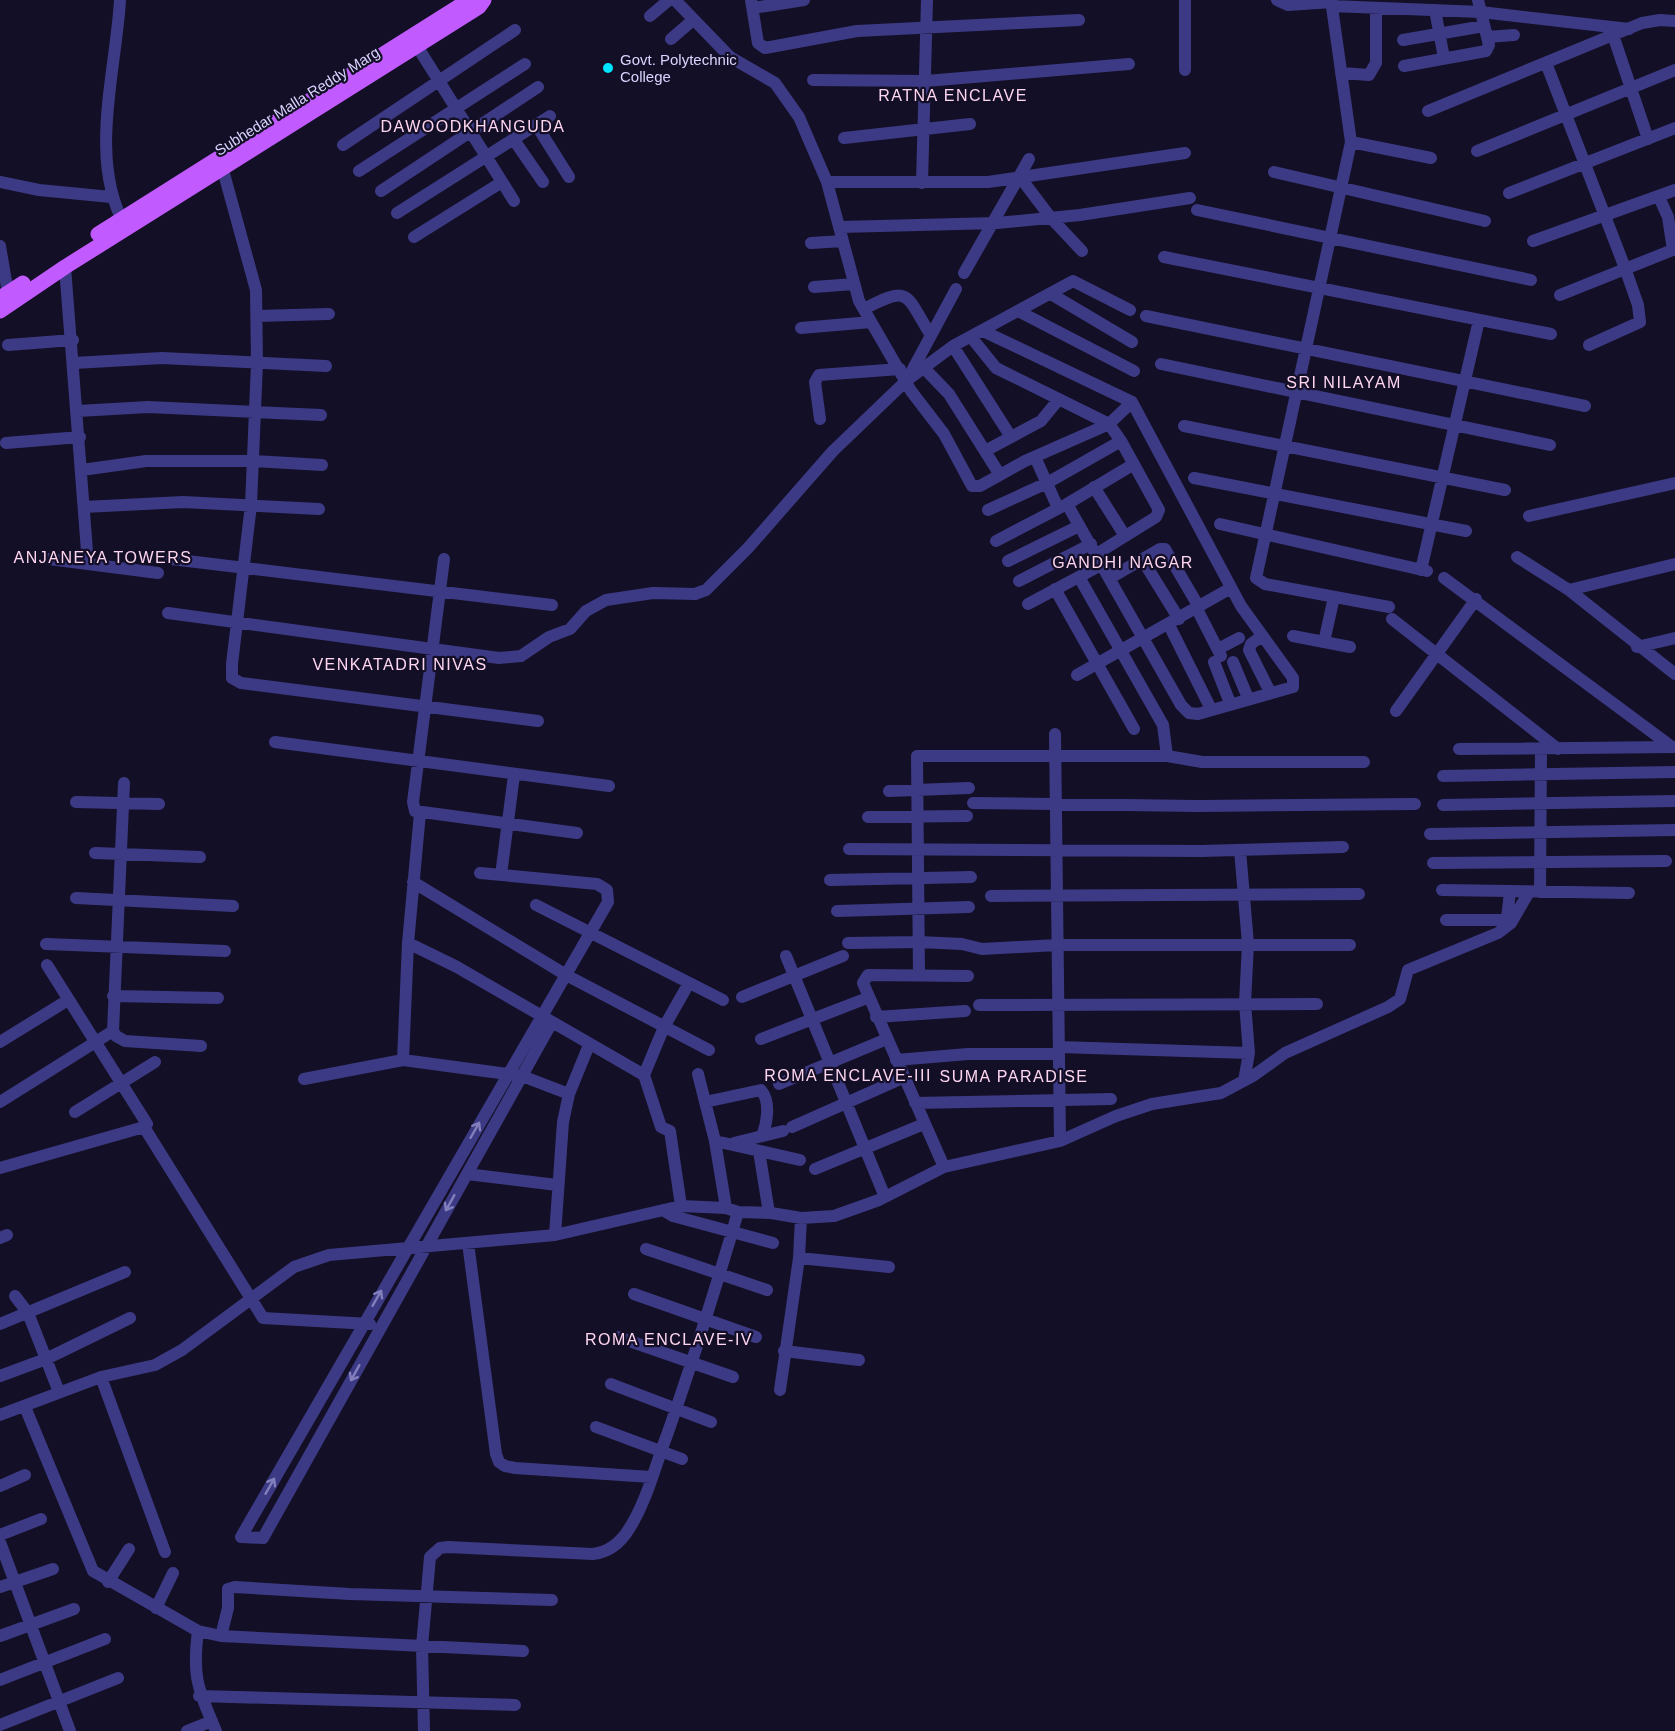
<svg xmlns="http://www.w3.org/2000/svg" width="1675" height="1731" font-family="Arial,sans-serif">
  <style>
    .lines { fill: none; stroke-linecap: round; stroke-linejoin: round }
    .minor { stroke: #3d3a85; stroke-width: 12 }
    .major { stroke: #c25bff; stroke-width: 15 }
    .oneway { stroke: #837fbc }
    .poi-dot { fill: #00e5ff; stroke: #130f26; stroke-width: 2 }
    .labels { text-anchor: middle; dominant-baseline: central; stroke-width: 4.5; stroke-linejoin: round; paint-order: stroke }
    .poi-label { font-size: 15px; fill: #d9d4ff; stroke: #130f26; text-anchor: start }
    .street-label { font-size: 15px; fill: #d9d4ff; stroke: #130f26 }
    .neighbourhood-label { font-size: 16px; letter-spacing: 1.5px; fill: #ffd6f0; stroke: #130f26 }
  </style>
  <rect width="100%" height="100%" fill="#130f26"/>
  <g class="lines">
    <path class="minor" d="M120,0C116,72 88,159 125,226
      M675,0L730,57L775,83L799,117L827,182L859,301L911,391L944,434L972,486H980L1025,461L1109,424L1132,402
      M751,0L758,43L765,48L857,31L1079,20
      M1185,0V70
      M1277,0L1288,5L1332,2
      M1331,0L1351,142L1256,578L1265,584L1389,607
      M1332,6L1481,12L1629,29
      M753,8L804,0
      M1435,10L1444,58
      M650,16L669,0
      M1613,35L1648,139
      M1487,37L1514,35
      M671,39L693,20
      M1403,40L1484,26
      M417,46L514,201
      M1546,63L1625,268L1638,305L1640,322L1589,345
      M1404,66L1486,51L1489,45L1478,0
      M1341,73L1369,75L1376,63V8
      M813,80L926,81L1129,64
      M1428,111L1642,23L1660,20L1675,21
      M537,126L569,177
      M844,138L970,124
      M514,140L543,182
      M1351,142L1431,158
      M343,145L515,30
      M1477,151L1675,70
      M223,170L256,290L257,363L251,505L232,664V678L241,683L538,721
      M359,171L525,64
      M1274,172L1485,221
      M1020,177L1051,218L1082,251
      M0,182L39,190L111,197
      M827,182H988L1185,153
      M922,183L927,0
      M381,191L538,87
      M1509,193L1675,128
      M1659,197L1668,217L1673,250
      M1197,210L1531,280
      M397,213L550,116
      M840,227L997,223L1080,215L1190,198
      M414,237L502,182
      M1533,241L1675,190
      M811,243L843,241
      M0,246L8,293
      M1164,257L1551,334
      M65,267L88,564
      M964,273L1029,159
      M814,287L854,284
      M1051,294L1132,342
      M1560,295L1675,249
      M864,309C910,285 905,293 930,334
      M1020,312L1134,371
      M257,316L329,314
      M1146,316L1585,406
      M801,328L871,322
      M983,331L1132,402L1241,606L1293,678V687L1198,714L1189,713L1181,705L1067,504
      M971,337L996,368L1109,424L1121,441L1159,510L1156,517L1098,553
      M8,345L73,340
      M953,346L1011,437
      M74,363L162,358L326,366
      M1161,364L1550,445
      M924,368L949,394L1000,475
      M908,378L956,289
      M78,411L148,407L321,415
      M820,419L815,382L819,375L900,369
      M1184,426L1505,490
      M6,443L80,437
      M985,451L1041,421L1059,399
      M1035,457L1058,508
      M82,470L146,461H254L322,465
      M1194,478L1466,531
      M1094,487L1125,536
      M84,507L183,502L319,509
      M988,510L1047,483L1121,441
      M1529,516L1675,483
      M1220,524L1427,571
      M996,541L1067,504L1134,464
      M1517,557L1569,590L1675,674
      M49,559L158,573
      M171,559L552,605
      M444,559L413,802L415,811L577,833
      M1142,559L1179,619
      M1008,561L1079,526
      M1421,570L1479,320
      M1079,577L1163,725L1167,756
      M1110,578L1160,549H1165L1199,607
      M1444,578L1672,747
      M1019,581L1091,544
      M1055,589L1134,729
      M1569,590L1675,564
      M1028,604L1103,564
      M1197,609L1221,656
      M168,613L499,658L521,656L549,637L570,629L586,611L606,600L653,593L695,594L706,590L748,548L833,451L906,381L953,346L1073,281L1130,310
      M1392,619L1558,749
      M1169,625L1211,709
      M1262,636L1251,644L1249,650L1270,692
      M1293,636L1350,647
      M1324,642L1334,597
      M1637,647L1675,638
      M1218,649L1239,638
      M1214,662L1230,703
      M1233,662L1248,698
      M1077,675L1231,588
      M1396,711L1476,599
      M1055,734L1060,1141
      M275,742L609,786
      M1459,749L1674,747
      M1443,776L1675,772
      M889,791L969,788
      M76,802L159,804
      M973,803L1198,806L1415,804
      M1443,805L1675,801
      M868,817L967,816
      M1430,834L1675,830
      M849,849L1201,851L1343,847
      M1240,850L1248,944L1245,1003L1249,1053L1244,1081
      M95,853L200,857
      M1433,863L1666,861
      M480,873L597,884L607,890L608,902L241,1537L263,1538L551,1024
      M501,875L514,775
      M830,880L971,877
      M413,882L566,975L709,1050
      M1442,890L1629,893
      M1540,892L1541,749
      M991,896L1359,894
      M76,898L233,906
      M536,905L723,1000
      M837,911L969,907
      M1446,920H1505L1507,918L1510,892
      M408,943L457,967L644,1075L661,1127L670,1131L681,1206
      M848,943L919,942L962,944L982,949L1057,945H1350
      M46,944L225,951
      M786,956L885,1197
      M47,965L147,1124L144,1127L263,1318L370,1324
      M919,975L917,756H1167L1202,762H1364
      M113,996L218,998
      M742,997L843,956
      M979,1005L1317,1004
      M876,1017L965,1011
      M113,1031L116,1036L125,1041L201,1046
      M761,1039L862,1000
      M0,1042L68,1000
      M1059,1047L1249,1053
      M403,1060L408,943L420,813
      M896,1060L968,1054H1059
      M698,1074L715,1141L726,1208
      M644,1075L664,1027L689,983
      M304,1079L403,1060L522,1076L569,1094
      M779,1084L882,1041
      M0,1102L113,1031L124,783
      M705,1102L761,1090C771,1102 767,1123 762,1136
      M915,1103L1111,1099
      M75,1112L155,1062
      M792,1127L898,1080
      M715,1141L800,1160
      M734,1143L783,1131
      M759,1151L769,1213
      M944,1167L863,983L868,975L968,976
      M0,1168L144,1127
      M815,1169L919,1126
      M467,1174L557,1185
      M663,1210L673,1216L773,1243
      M555,1235L563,1122L569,1094L589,1045
      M0,1238L7,1235
      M468,1243L496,1454L499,1462L505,1466L515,1468L651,1477
      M646,1249L767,1290
      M799,1258L889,1267
      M634,1294L756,1337
      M15,1296L28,1313L59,1392
      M0,1324L125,1272
      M618,1337L733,1377
      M784,1351L859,1360
      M0,1376L46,1359L130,1318
      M101,1377L165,1552
      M611,1384L711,1422
      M780,1390L799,1258L801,1218
      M25,1407L93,1571L198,1631L221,1636L523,1651
      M0,1415L101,1377L155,1365L182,1350L294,1267L329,1255L555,1235L681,1206L726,1208L738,1212L771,1213L801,1218L834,1216L879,1200L944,1167L1060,1141L1116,1116L1152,1104L1221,1093L1253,1076L1285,1053L1388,1007L1400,999L1408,970L1498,933L1511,923L1529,892
      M596,1427L682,1459
      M0,1486L25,1475
      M0,1535L41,1519
      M0,1542L70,1731
      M108,1582L129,1549
      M0,1587L53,1569
      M156,1608L173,1573
      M198,1631C192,1677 198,1689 216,1731
      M0,1636L74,1609
      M221,1636L228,1608V1589L235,1587L350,1594L552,1600
      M0,1680L105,1639
      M199,1696L515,1705
      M0,1725L118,1678
      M187,1731L212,1721
      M424,1731L422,1646L430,1557L440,1548L448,1547L593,1554C609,1552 621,1542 629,1529C647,1501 655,1466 667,1435C693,1361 716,1287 738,1212"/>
    <path class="major" d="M98,234L469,0
      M0,298L23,283
      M0,311L65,267L479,7L484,0"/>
  </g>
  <defs><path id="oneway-shaft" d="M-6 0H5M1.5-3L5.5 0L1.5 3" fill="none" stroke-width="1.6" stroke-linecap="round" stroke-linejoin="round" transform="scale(1.5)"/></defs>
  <g class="oneway">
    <use href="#oneway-shaft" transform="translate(475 1130) rotate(-60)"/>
    <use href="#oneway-shaft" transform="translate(450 1203) rotate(119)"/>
    <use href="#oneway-shaft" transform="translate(377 1298) rotate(-60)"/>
    <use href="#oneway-shaft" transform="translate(355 1373) rotate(119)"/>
    <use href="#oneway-shaft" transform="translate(270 1486) rotate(-60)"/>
  </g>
  <circle class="poi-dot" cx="608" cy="68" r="6"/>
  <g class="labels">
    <g class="poi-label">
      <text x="620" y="59">Govt. Polytechnic<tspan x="620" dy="17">College</tspan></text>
    </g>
    <g class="street-label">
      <text transform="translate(297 101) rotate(-32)">Subhedar Malla Reddy Marg</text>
    </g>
    <g class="neighbourhood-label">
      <text x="953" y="95">RATNA ENCLAVE</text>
      <text x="473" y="126">DAWOODKHANGUDA</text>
      <text x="1344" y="382">SRI NILAYAM</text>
      <text x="103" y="557">ANJANEYA TOWERS</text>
      <text x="1123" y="562">GANDHI NAGAR</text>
      <text x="400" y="664">VENKATADRI NIVAS</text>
      <text x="848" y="1075">ROMA ENCLAVE-III</text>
      <text x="1014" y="1076">SUMA PARADISE</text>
      <text x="669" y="1339">ROMA ENCLAVE-IV</text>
    </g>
  </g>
</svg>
